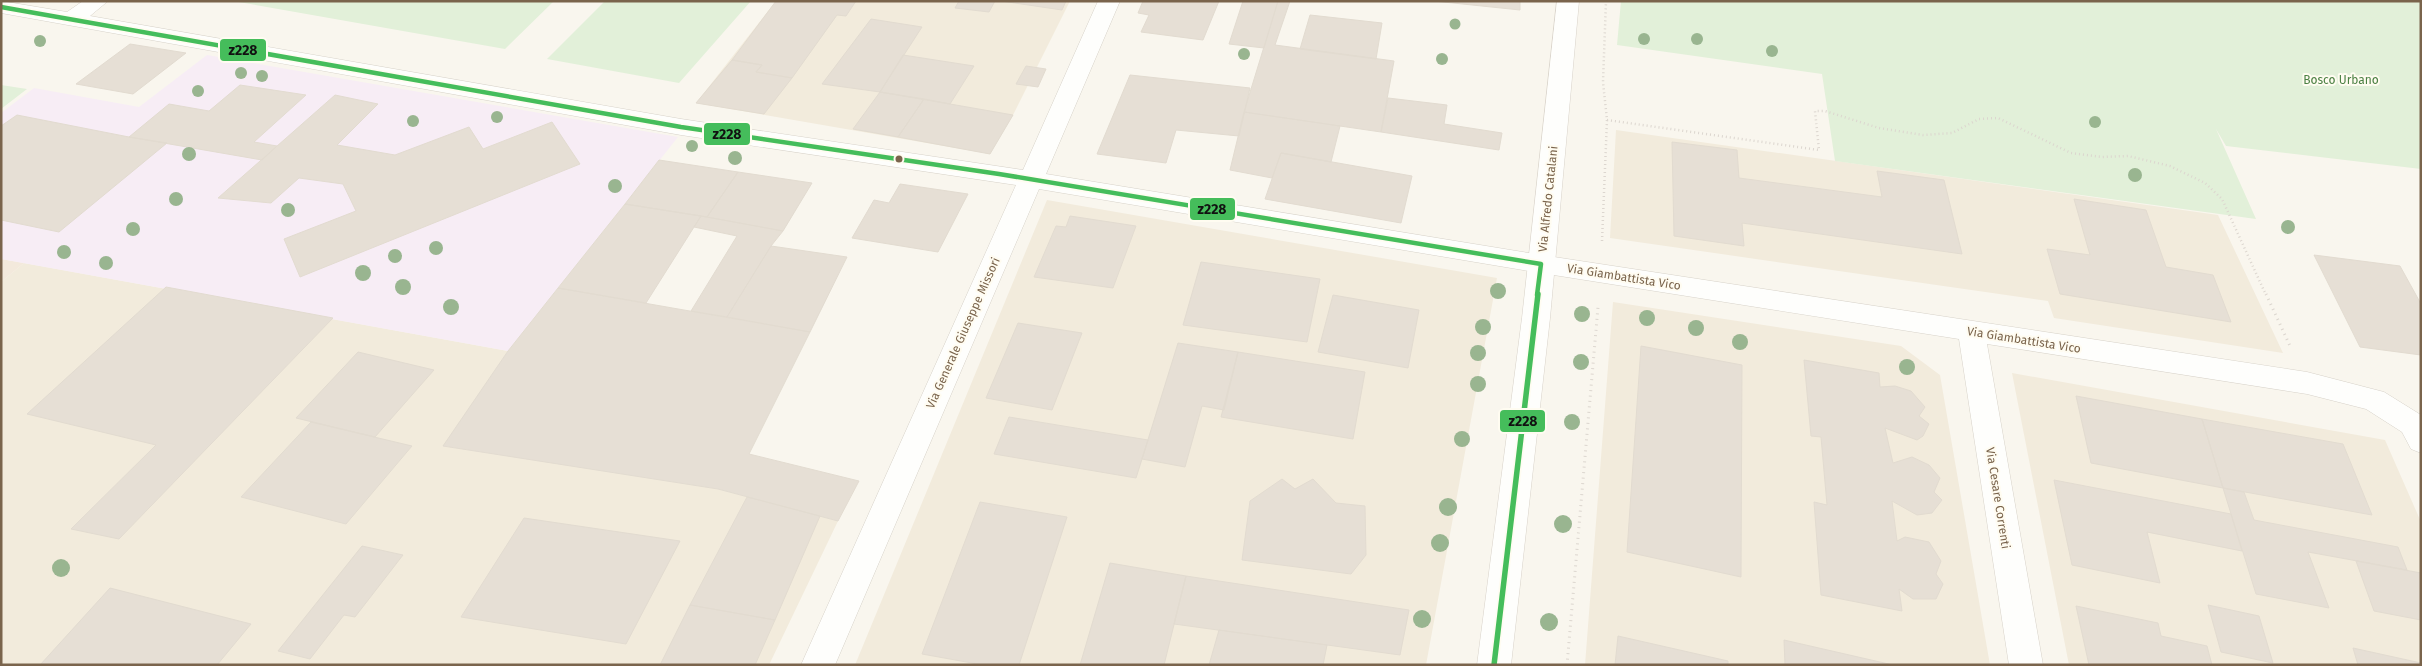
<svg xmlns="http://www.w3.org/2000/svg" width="2422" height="666" font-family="'Fira Sans',sans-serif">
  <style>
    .residential { fill: #f2ebdc }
    .commercial { fill: #f3e9dc }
    .education { fill: #f7edf5 }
    .green { fill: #e2f0d9 }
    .building { fill: #e6dfd5; stroke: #e2dbd0 }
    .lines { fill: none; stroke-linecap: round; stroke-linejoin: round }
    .street-casing { stroke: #d7d2c9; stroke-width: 1 }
    .secondary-casing { stroke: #d8d2c9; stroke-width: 1 }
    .path-far1 { stroke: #dcd6cf; stroke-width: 2.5; stroke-dasharray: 1 3; stroke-linecap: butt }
    .path { stroke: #dcd6cf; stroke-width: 3; stroke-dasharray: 1 4.5; stroke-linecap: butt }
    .street { fill: #fefefc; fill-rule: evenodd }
    .secondary { fill: #fefefc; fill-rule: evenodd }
    .bus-1-far1-casing { stroke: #fffcf1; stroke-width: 8 }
    .bus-1-casing { stroke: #fffcf1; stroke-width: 9 }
    .bus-1-far1 { stroke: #45bd5b; stroke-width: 4.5 }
    .bus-1 { stroke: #45bd5b; stroke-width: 5.5 }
    .tree { fill: #99b590 }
    .bus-dot { fill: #7a644c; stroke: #fffcf1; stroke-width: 2 }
    .labels { text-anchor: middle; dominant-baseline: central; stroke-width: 4; stroke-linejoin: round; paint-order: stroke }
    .park-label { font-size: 12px; fill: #4b8043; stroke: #fffcf1 }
    .street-label { font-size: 12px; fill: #7a644c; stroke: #fffcf1 }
    .line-badge { stroke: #fffcf1; stroke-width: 2 }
    .pale-badge-label { font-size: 14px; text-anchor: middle; font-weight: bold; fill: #111 }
  </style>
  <rect width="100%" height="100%" fill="#f9f6ee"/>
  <path class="residential" d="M776,1H1070L1013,115L990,154L696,103Z
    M1616,130L2218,215L2283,353L2054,318L2048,301L1610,238Z
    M1047,200L1497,278L1426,665H855Z
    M24,263L508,351L444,446L718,489L838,521L769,665H1V282Z
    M1613,302L1901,346L1940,375L1990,665H1585Z
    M2012,373L2385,440L2421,522V665H2069Z"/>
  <path class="commercial" d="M1,259L24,263L1,282Z"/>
  <path class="education" d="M207,55L678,137L508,351L1,259V113L34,88L139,107Z"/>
  <path class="green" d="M233,1H554L505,49Z
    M605,1H751L679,83L547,59Z
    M1621,1H2421V169L2226,146L2216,129L2256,219L1835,161L1822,74L1617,45Z
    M1,85L27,89L1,109Z"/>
  <path class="building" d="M776,1H856L846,16L837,15L792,78L756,72L762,65L732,60Z
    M959,1H995L989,12L955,8Z
    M1001,1H1066L1062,10Z
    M1143,1H1219L1203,40L1141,32L1149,15L1138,13Z
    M1243,1H1278L1264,48L1229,44Z
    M1278,1H1290L1275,45L1394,61L1381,132L1244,112Z
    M1434,1H1520V10Z
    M1310,15L1382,23L1376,59L1300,49Z
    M871,19L922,27L880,92L822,84Z
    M130,44L186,53L133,94L76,84Z
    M903,55L974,66L950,104L880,92Z
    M732,60L762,65L756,72L792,78L764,114L696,103Z
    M1026,66L1046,69L1038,87L1016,84Z
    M1130,75L1250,88L1239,136L1176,130L1166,163L1097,154Z
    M240,85L306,95L254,142L277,146L262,160L129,137L169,104L209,111Z
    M880,92L924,99L898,137L853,129Z
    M335,95L378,104L337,145L395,155L469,127L483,149L552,122L580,164L300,277L284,239L356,211L343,184L299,178L271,203L218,198Z
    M1388,98L1447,105L1444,124L1502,133L1499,150L1381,132Z
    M924,99L950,104L1013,115L990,154L898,137Z
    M1244,112L1340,126L1331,162L1281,153L1272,178L1230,170Z
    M17,115L129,137L167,143L59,232L1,220V126Z
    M1672,142L1737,150L1739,178L1882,197L1877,171L1944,180L1962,254L1742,223L1744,246L1674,236Z
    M1281,153L1412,176L1401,223L1265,199Z
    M659,160L738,172L707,217L625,204Z
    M738,172L812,183L783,231L707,217Z
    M900,184L968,194L938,252L852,238L874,200L889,203Z
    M2074,199L2146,210L2166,267L2213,275L2231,322L2060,294L2047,249L2090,255Z
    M625,204L701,216L646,303L558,288Z
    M701,216L783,231L771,246L727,317L691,311L737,236L694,227Z
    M1070,216L1136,226L1113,288L1034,277L1056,226L1066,227Z
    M771,246L847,257L810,332L727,317Z
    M2314,255L2400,266L2421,304V355L2360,347Z
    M1201,262L1320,279L1307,342L1183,325Z
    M166,287L333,318L119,539L71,529L156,445L27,414Z
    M558,288L810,332L749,454L859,481L838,521L718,489L443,446L508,351Z
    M1333,295L1419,310L1408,368L1318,352Z
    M1018,323L1082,333L1052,410L986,398Z
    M1178,343L1238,352L1224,410L1202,406L1185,467L1142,459Z
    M1641,346L1742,365L1741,577L1627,552Z
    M358,352L434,370L375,437L296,418Z
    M1238,352L1365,372L1353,439L1221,417Z
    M1804,360L1879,373L1880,387L1895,386L1911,391L1925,407L1919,416L1929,424L1923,436L1917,440L1885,428L1893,463L1912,457L1929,465L1940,478L1934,492L1942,500L1932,513L1917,515L1892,501L1897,541L1905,537L1929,542L1941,561L1936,574L1943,584L1936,599H1913L1899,589L1902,611L1821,595L1814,502L1827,505L1821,437L1811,436Z
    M2076,396L2202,419L2223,488L2091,463Z
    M1009,417L1148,440L1136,478L994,454Z
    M2202,419L2343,444L2372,515L2223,488Z
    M311,422L412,446L346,524L241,497Z
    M1282,479L1295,489L1313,479L1336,503L1365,506L1366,555L1351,574L1242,560L1250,501Z
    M2054,480L2231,514L2242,551L2147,532L2160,583L2072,565Z
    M2223,488L2244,492L2254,520L2398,547L2407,570L2308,552L2329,608L2256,594Z
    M747,497L820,516L775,620L690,605Z
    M980,502L1067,517L1019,665H983L922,654Z
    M524,518L680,541L626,644L461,617Z
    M362,546L403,555L355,617L344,615L310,659L278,651Z
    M2356,561L2421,573V620L2374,611Z
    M1110,563L1186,576L1164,665H1080Z
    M1186,576L1409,610L1400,655L1174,624Z
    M110,588L251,624L217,665H40Z
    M690,605L775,620L755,665H660Z
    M2208,605L2259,616L2273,663L2221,652Z
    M2076,606L2158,623L2161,636L2207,646L2212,665H2089Z
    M1219,630L1327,645L1323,665H1209Z
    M1618,636L1728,661V665H1615Z
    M1784,640L1893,665H1785Z
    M2353,648L2421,663V665H2358Z"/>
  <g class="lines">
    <g class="street-casing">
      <path id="street" d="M1,1L67,12L83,1H108L90,16L681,119L1023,170L1098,1H1120L1046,174L1541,255L2307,372L2384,392L2421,415V453L2411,449L2402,432L2366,409L2307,394L1987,344L2043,665H2009L1959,339L1541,273L1039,189L835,665H801L1016,185L681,135L1,13Z"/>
    </g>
    <g class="secondary-casing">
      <path id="secondary" d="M1557,1H1579L1550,318L1511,665H1477L1522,318Z"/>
    </g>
    <path class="path-far1" d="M1607,120L1819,150L1815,111H1825L1879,128L1923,135L1952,133L1979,119L1998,118L2071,153L2102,157L2128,156L2170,166L2205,183L2222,199L2266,295
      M1602,241L1607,120L1603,82L1606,1"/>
    <path class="path" d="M2266,294L2290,346
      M1567,665L1598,307"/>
    <use href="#street" class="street"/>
    <use href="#secondary" class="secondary"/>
    <g class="bus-1-far1-casing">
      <path id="bus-1-far1" d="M1,7L681,127L999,174L1541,264L1537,295"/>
    </g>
    <g class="bus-1-casing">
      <path id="bus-1" d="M1494,665L1538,294"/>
    </g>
    <use href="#bus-1-far1" class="bus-1-far1"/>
    <use href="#bus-1" class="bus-1"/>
  </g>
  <g class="tree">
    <circle cx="1455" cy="24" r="5.5"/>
    <circle cx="1644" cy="39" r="6"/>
    <circle cx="1697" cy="39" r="6"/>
    <circle cx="40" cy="41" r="6"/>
    <circle cx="1772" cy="51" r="6"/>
    <circle cx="1244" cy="54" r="6"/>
    <circle cx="1442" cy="59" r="6"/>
    <circle cx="241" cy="73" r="6"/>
    <circle cx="262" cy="76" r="6"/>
    <circle cx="198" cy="91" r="6"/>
    <circle cx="497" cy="117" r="6"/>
    <circle cx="413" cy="121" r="6"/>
    <circle cx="2095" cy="122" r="6"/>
    <circle cx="692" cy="146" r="6"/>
    <circle cx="189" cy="154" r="7"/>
    <circle cx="735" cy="158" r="7"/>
    <circle cx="2135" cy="175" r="7"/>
    <circle cx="615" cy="186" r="7"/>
    <circle cx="176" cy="199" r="7"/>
    <circle cx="288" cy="210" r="7"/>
    <circle cx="2288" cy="227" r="7"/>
    <circle cx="133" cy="229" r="7"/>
    <circle cx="436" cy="248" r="7"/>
    <circle cx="64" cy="252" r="7"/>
    <circle cx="395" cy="256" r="7"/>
    <circle cx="106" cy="263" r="7"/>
    <circle cx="363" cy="273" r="8"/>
    <circle cx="403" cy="287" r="8"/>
    <circle cx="1498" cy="291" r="8"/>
    <circle cx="451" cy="307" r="8"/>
    <circle cx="1582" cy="314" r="8"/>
    <circle cx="1647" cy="318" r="8"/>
    <circle cx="1483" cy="327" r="8"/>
    <circle cx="1696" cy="328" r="8"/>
    <circle cx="1740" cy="342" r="8"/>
    <circle cx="1478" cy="353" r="8"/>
    <circle cx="1581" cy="362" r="8"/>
    <circle cx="1907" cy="367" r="8"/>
    <circle cx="1478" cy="384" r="8"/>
    <circle cx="1572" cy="422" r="8"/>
    <circle cx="1462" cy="439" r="8"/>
    <circle cx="1448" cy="507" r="9"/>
    <circle cx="1563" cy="524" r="9"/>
    <circle cx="1440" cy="543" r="9"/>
    <circle cx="61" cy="568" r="9"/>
    <circle cx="1422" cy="619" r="9"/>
    <circle cx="1549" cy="622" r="9"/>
  </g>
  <circle class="bus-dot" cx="899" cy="159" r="4.5"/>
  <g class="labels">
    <g class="park-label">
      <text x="2341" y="80">Bosco Urbano</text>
    </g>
    <g class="street-label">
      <text transform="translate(1548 199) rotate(-84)">Via Alfredo Catalani</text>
      <text transform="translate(1624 277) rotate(9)">Via Giambattista Vico</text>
      <text transform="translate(963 333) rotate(-66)">Via Generale Giuseppe Missori</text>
      <text transform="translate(2024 340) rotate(9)">Via Giambattista Vico</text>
      <text transform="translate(1998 498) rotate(81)">Via Cesare Correnti</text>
    </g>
  </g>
  <g class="line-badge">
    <rect x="219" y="38" width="48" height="24" rx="5" fill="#45bd5b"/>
    <rect x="703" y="122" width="48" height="24" rx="5" fill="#45bd5b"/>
    <rect x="1189" y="197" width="47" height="24" rx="5" fill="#45bd5b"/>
    <rect x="1499" y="409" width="47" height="24" rx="5" fill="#45bd5b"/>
  </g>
  <g class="pale-badge-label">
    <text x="243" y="55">z228</text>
    <text x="727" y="139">z228</text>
    <text x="1212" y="214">z228</text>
    <text x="1523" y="426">z228</text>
  </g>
  <rect width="2422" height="666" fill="none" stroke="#7a644c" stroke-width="5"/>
</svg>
